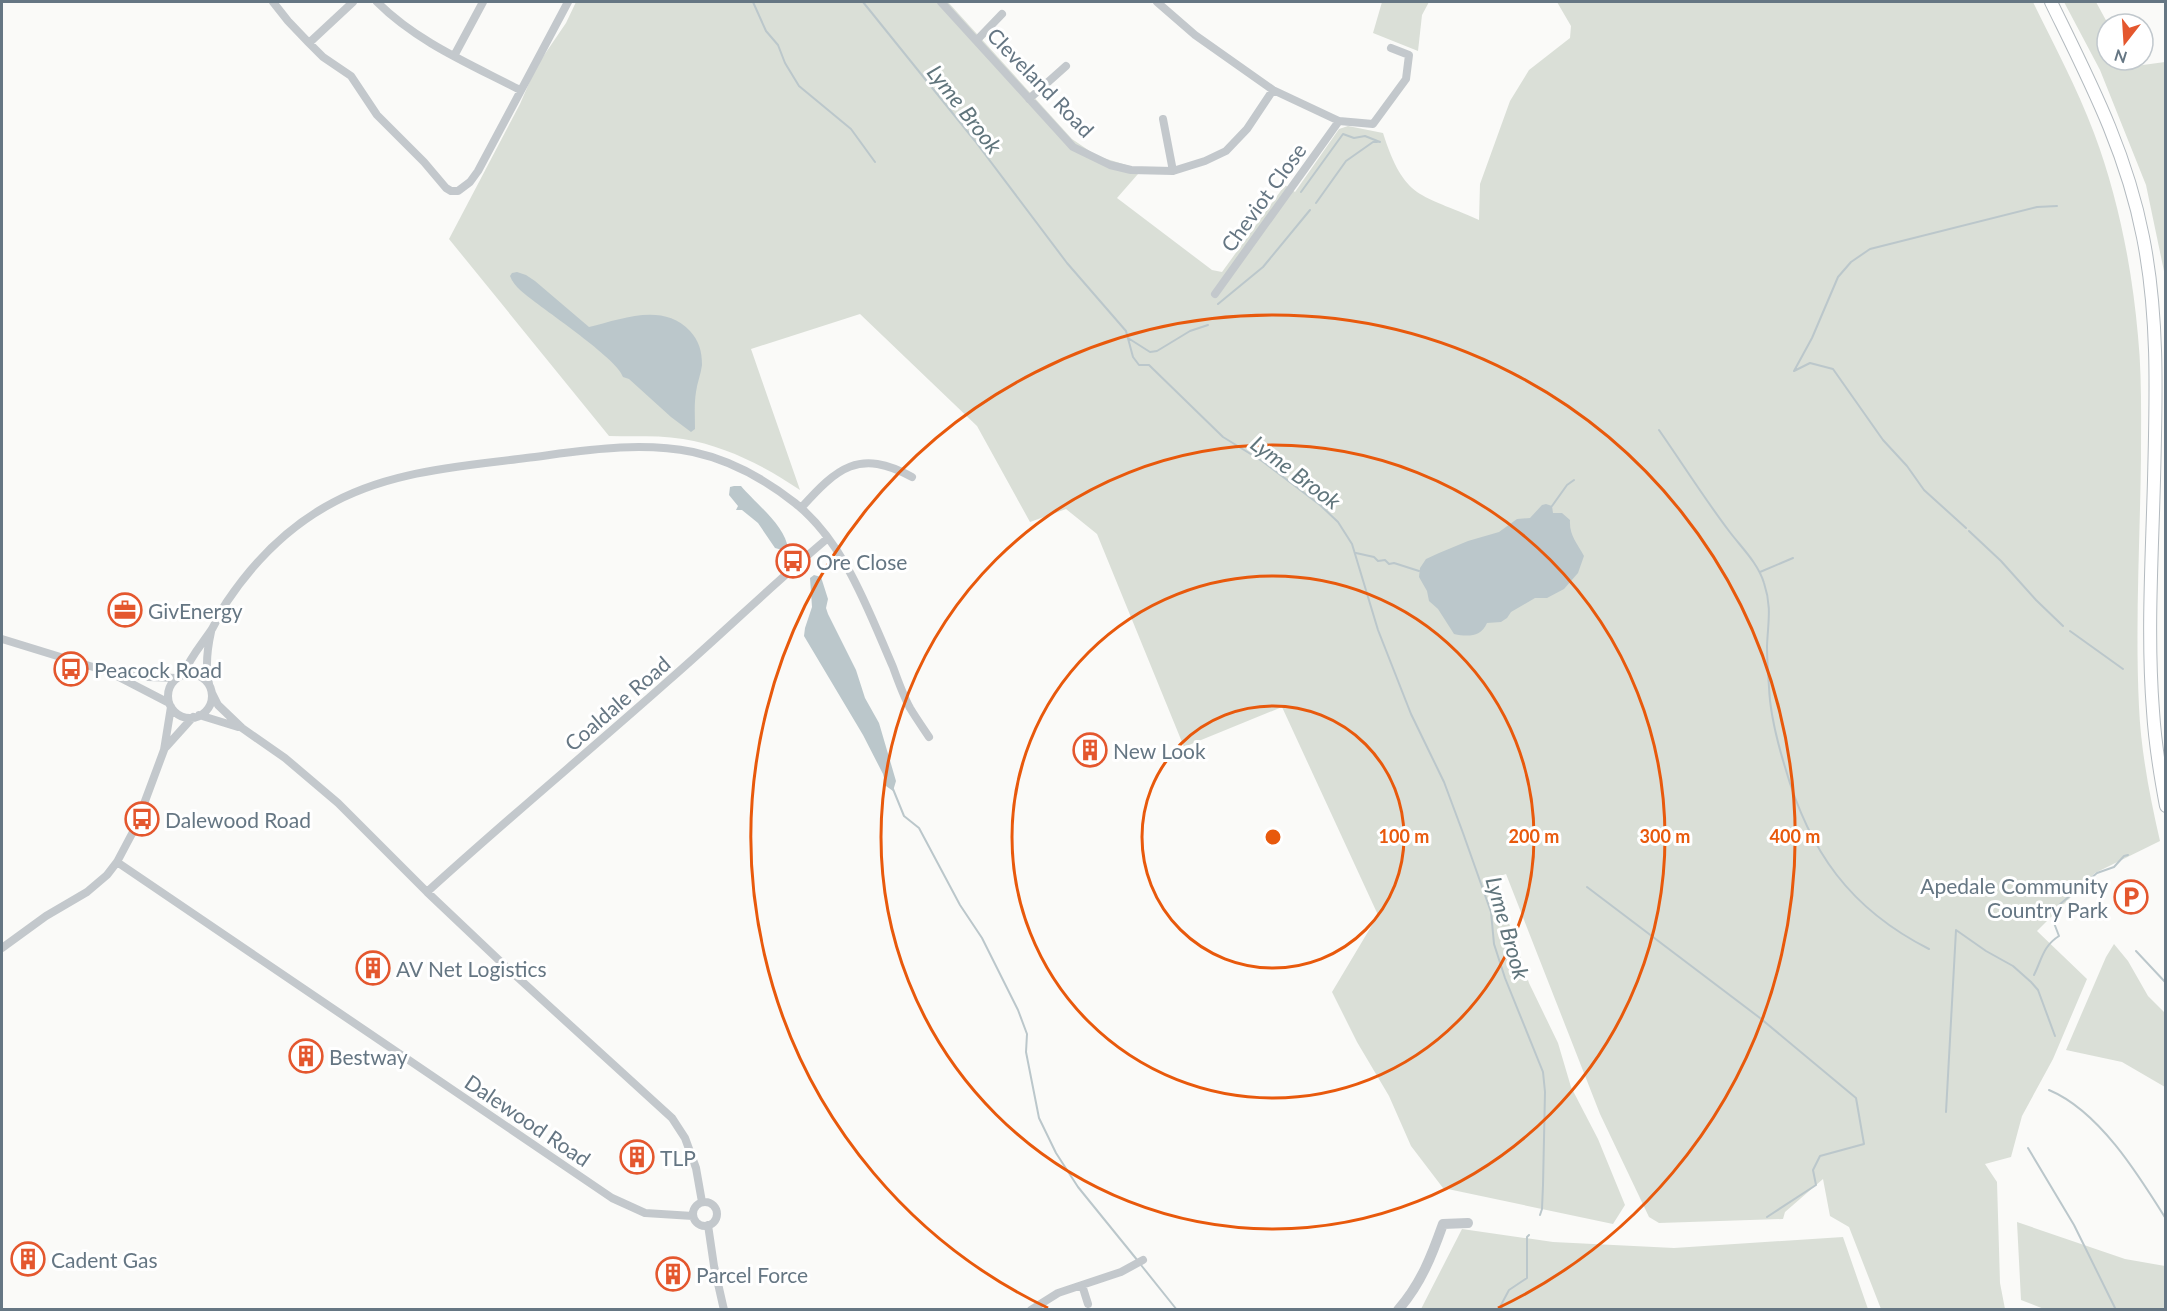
<svg xmlns="http://www.w3.org/2000/svg" width="2167" height="1311" font-family="Lato,sans-serif">
  <style>
    .green { fill: #dadfd7 }
    .water { fill: #bbc7cb }
    .lines { fill: none; stroke-linecap: round; stroke-linejoin: round }
    .stream { stroke: #bbc7cb; stroke-width: 2 }
    .secondary-casing { stroke: #b3babf; stroke-width: 14 }
    .minor { stroke: #c3c8cc; stroke-width: 8 }
    .tertiary { stroke: #c3c8cc; stroke-width: 10 }
    .secondary { stroke: #fff; stroke-width: 12 }
    .ring { fill: none; stroke: #e8590c; stroke-width: 3 }
    .labels { text-anchor: middle; dominant-baseline: central; stroke-width: 6; stroke-linejoin: round; paint-order: stroke }
    .street-label { font-size: 21px; fill: #657683; stroke: #fff }
    .poi-label { font-size: 21px; fill: #657683; stroke: #fff; text-anchor: start }
    .water-label { font-size: 22px; font-style: italic; fill: #60757c; stroke: #fff }
    .centre { fill: #e8590c; stroke: #fff; stroke-width: 3 }
    .ring-label { font-size: 18px; text-anchor: middle; font-weight: bold; fill: #e8590c; stroke: #fff; stroke-width: 6; stroke-linejoin: round; paint-order: stroke }
  </style>
  <rect width="100%" height="100%" fill="#fafaf8"/>
  <path class="green" d="M576,2H948L1072,139L1097,156L1133,167L1138,174L1117,198L1212,270L1222,272L1285,185L1295,192L1339,129L1348,126L1383,133C1405,201 1420,193 1479,220L1480,184L1510,101L1529,70L1570,38L1571,26L1557,2H2033C2054,45 2077,88 2094,133C2118,197 2132,267 2138,336C2142,376 2141,417 2141,458C2140,540 2135,624 2139,707C2141,752 2150,797 2160,841L2095,873L2037,931L2087,979L2053,1059L2022,1116L2011,1157L1985,1164L1997,1182L2000,1283L2005,1309H1881L1849,1227L1830,1216L1823,1179L1785,1212L1783,1219L1659,1223L1649,1217L1600,1114L1506,874L1494,878L1529,983L1558,1043L1571,1087L1598,1139L1625,1205L1613,1224L1443,1188L1411,1146L1389,1096L1357,1042L1332,992L1378,915L1282,707L1184,747L1097,534L1066,509L1030,522L977,426L860,314L751,349L800,490C764,466 726,446 683,439C659,435 633,437 609,436L449,239L520,104L536,67L566,23Z
    M1382,2H1429L1422,15L1418,51L1373,33Z
    M2064,2H2096L2108,24L2107,60H2125L2128,67L2165,62V276L2146,185L2100,70Z
    M2114,944L2128,961L2148,996L2165,1013V1087L2122,1062L2066,1050L2106,957Z
    M2017,1222L2125,1259L2165,1266V1309H2044L2021,1300Z
    M1462,1229L1553,1242L1674,1248L1843,1237L1868,1309H1421Z"/>
  <path class="water" d="M517,272L526,275L535,281L589,327C622,319 663,302 690,331C699,341 702,351 702,365C701,374 697,383 696,392C694,404 695,417 695,429L691,432L671,417L629,379L623,377C619,361 552,315 535,302C526,295 514,287 510,276L512,273Z
    M734,486H741C755,503 786,526 788,549L786,551L775,548L758,523L742,510H736L738,506L729,495L730,487Z
    M1546,504L1552,506L1553,513H1562L1570,520C1569,535 1577,543 1584,556L1578,573L1564,589L1547,598H1535L1511,612L1507,618L1501,622L1487,623C1481,637 1468,637 1454,634L1438,609L1429,601L1427,591L1419,577L1420,568L1426,559L1439,553L1468,541L1499,532L1517,519L1530,518L1542,505Z
    M814,575L821,577L828,599L826,608L828,614L856,670L865,698L879,723L896,781L893,791L886,786L883,774L863,735L804,636L805,628L812,607L810,578Z"/>
  <g class="lines">
    <path class="stream" d="M753,2L766,31L778,45L785,63L799,86L851,129L875,162
      M863,2L975,141L1067,263L1126,331L1133,357L1139,365H1149L1223,437L1262,461L1320,505L1338,522L1352,544L1378,630L1411,714L1444,782L1463,833L1491,912L1494,944L1505,978L1543,1072L1545,1092L1543,1185L1542,1209L1540,1215
      M1301,192L1343,134L1354,138L1365,136L1380,142
      M1316,203L1346,161L1373,142H1377
      M1218,304L1263,267L1310,210
      M1128,338L1150,352L1157,351L1190,331L1208,325
      M1659,430C1682,463 1704,498 1729,531C1741,547 1758,563 1764,583C1772,607 1768,622 1767,646C1767,659 1768,673 1769,687C1770,714 1777,741 1785,767C1809,851 1850,909 1929,949
      M1552,506L1567,485L1574,480
      M1966,528L1924,490L1907,466L1883,440L1833,369L1810,363L1794,371L1812,338L1838,277L1851,262L1870,249L2037,207L2057,206
      M1969,531L2001,561L2036,600L2063,626
      M1356,553L1374,557L1378,561L1385,560L1389,564L1394,563L1419,571
      M1760,572L1793,558
      M2070,631L2123,669
      M893,789L904,816L919,828L960,905L982,938L1018,1010L1027,1034L1026,1052L1039,1118L1056,1153L1078,1187L1138,1261
      M1587,887L1760,1018L1856,1098L1864,1144L1820,1156L1813,1170L1816,1185L1767,1217
      M2136,951L2166,983
      M2034,975C2042,959 2043,946 2059,936L2054,923L2059,905L2097,873L2114,867L2124,856L2128,855
      M2049,1090C2099,1111 2138,1174 2166,1219
      M1946,1112L1956,930L1986,951L2013,966L2031,982L2038,990L2055,1036
      M2028,1148L2074,1225L2116,1310
      M1141,1265L1177,1310
      M1503,1310L1501,1305L1509,1290L1527,1278V1237L1529,1235"/>
    <g class="secondary-casing">
      <path id="secondary" d="M2051,2C2089,80 2126,150 2143,237C2159,317 2156,399 2154,480C2152,557 2147,635 2153,711C2155,743 2160,774 2166,806"/>
    </g>
    <path class="minor" d="M273,2L288,21L309,43L353,2
      M377,2C417,42 470,64 520,90
      M941,2L1073,147L1110,165L1131,170L1173,171L1205,161L1226,151L1247,129L1273,90
      M1157,2L1195,35L1273,90L1339,121L1373,124L1406,79L1409,55L1391,48
      M977,40L1002,14
      M309,43L323,57L351,76L377,115L424,162L446,188L451,191H458L470,182L478,171L568,2
      M454,56L483,2
      M1029,99L1066,66
      M1163,119L1173,171
      M1215,294L1339,121
      M801,508C837,468 859,448 912,477
      M2,639L106,671L148,677L177,678
      M113,674L169,703
      M168 696a22 22 0 1 1 44 0a22 22 0 1 1-44 0Z
      M183,675C190,657 202,644 212,629C217,620 221,611 226,603C252,564 285,530 325,507C386,471 457,467 526,458C582,451 637,441 693,452C730,460 766,480 795,503C845,543 868,610 893,667C898,681 903,695 910,708C916,718 923,728 929,737
      M209,684C205,667 207,650 211,632
      M212,693L218,705L242,728L285,758L338,803L427,892L503,964L672,1118L685,1138L696,1168L702,1202
      M199,715L238,727
      M166,747L193,717
      M117,862L612,1198L645,1213L693,1216
      M427,892C506,820 588,752 668,681C722,634 773,584 828,538
      M2,948L46,916L87,892L107,875L117,862L135,828L164,750L171,707
      M693 1214a12 12 0 1 1 24 0a12 12 0 1 1-24 0Z
      M708,1225L714,1266L724,1310
      M1082,1285L1088,1304
      M1031,1310L1058,1293L1121,1272L1143,1260"/>
    <path class="tertiary" d="M1398,1310C1421,1284 1432,1255 1443,1224L1468,1223"/>
    <use href="#secondary" class="secondary"/>
  </g>
  <g class="ring">
    <circle cx="1273" cy="837" r="131"/>
    <circle cx="1273" cy="837" r="261"/>
    <circle cx="1273" cy="837" r="392"/>
    <path d="M1048 1308A522 522 0 1 1 1498 1308"/>
  </g>
  <defs>
    <g id="bus-ring" transform="scale(1.725)"><circle r="9.5" fill="#fff" stroke="#e4572e" stroke-width="1.5"/><path d="M-5-6H5V4H4V6H2V4H-2V6H-4V4H-5ZM-3.5-4V0h7V-4ZM-3.5 1.2v1.5H-2V1.2ZM2 1.2v1.5H3.5V1.2Z" fill="#e4572e"/></g>
    <g id="office-ring" transform="scale(1.725)"><circle r="9.5" fill="#fff" stroke="#e4572e" stroke-width="1.5"/><path d="M-6-3h4V-5.5h4V-3h4V5H-6ZM-1-4.5V-3h2v-1.5ZM-6 0V1H6V0Z" fill="#e4572e"/></g>
    <g id="building-ring" transform="scale(1.725)"><circle r="9.5" fill="#fff" stroke="#e4572e" stroke-width="1.5"/><path d="M-4-6H4V6H1V3H-1V6H-4ZM-2.5-4.3h1.7v1.8h-1.7ZM.8-4.3h1.7v1.8H.8ZM-2.5-1h1.7V.8h-1.7ZM.8-1h1.7V.8H.8Z" fill="#e4572e"/></g>
    <g id="parking-ring" transform="scale(1.725)"><circle r="9.5" fill="#fff" stroke="#e4572e" stroke-width="1.5"/><path d="M-3.5-5.5H1a3.5 3.5 0 0 1 0 7H-1V5.5H-3.5ZM-1-3.4V-.6H.8a1.4 1.4 0 0 0 0-2.8Z" fill="#e4572e"/></g>
  </defs>
  <g fill-rule="evenodd">
    <use href="#bus-ring" x="793" y="561"/>
    <use href="#office-ring" x="125" y="610"/>
    <use href="#bus-ring" x="71" y="669"/>
    <use href="#building-ring" x="1090" y="750"/>
    <use href="#bus-ring" x="142" y="819"/>
    <use href="#parking-ring" x="2131" y="897"/>
    <use href="#building-ring" x="373" y="968"/>
    <use href="#building-ring" x="306" y="1056"/>
    <use href="#building-ring" x="637" y="1157"/>
    <use href="#building-ring" x="28" y="1259"/>
    <use href="#building-ring" x="673" y="1274"/>
  </g>
  <g class="labels">
    <g class="street-label">
      <text transform="translate(1041 82) rotate(46)">Cleveland Road</text>
      <text transform="translate(1263 197) rotate(-54)">Cheviot Close</text>
      <text transform="translate(617 703) rotate(-41)">Coaldale Road</text>
      <text transform="translate(528 1120) rotate(34)">Dalewood Road</text>
    </g>
    <g class="poi-label">
      <text x="816" y="561">Ore Close</text>
      <text x="148" y="610">GivEnergy</text>
      <text x="94" y="669">Peacock Road</text>
      <text x="1113" y="750">New Look</text>
      <text x="165" y="819">Dalewood Road</text>
      <text x="2108" y="885" text-anchor="end">Apedale Community<tspan x="2108" dy="24">Country Park</tspan></text>
      <text x="396" y="968">AV Net Logistics</text>
      <text x="329" y="1056">Bestway</text>
      <text x="660" y="1157">TLP</text>
      <text x="51" y="1259">Cadent Gas</text>
      <text x="696" y="1274">Parcel Force</text>
    </g>
    <g class="water-label">
      <text transform="translate(965 109) rotate(52)">Lyme Brook</text>
      <text transform="translate(1296 472) rotate(37)">Lyme Brook</text>
      <text transform="translate(1508 928) rotate(74)">Lyme Brook</text>
    </g>
  </g>
  <circle cx="1273" cy="837" r="9" class="centre"/>
  <g class="ring-label">
    <text x="1404" y="843">100 m</text>
    <text x="1534" y="843">200 m</text>
    <text x="1665" y="843">300 m</text>
    <text x="1795" y="843">400 m</text>
  </g>
  <rect width="2167" height="1311" fill="none" stroke="#657683" stroke-width="6"/>
  <g transform="translate(2125 42) rotate(197)"><circle r="28" fill="#ffffff" stroke="#c1c8cd" stroke-width="1.5"/>
  <path d="M0-4.5L10 22L0 15L-10 22Z" fill="#e4572e"/>
  <text y="-9" font-size="16" font-weight="bold" text-anchor="middle" fill="#657683">N</text>
  </g>
</svg>
